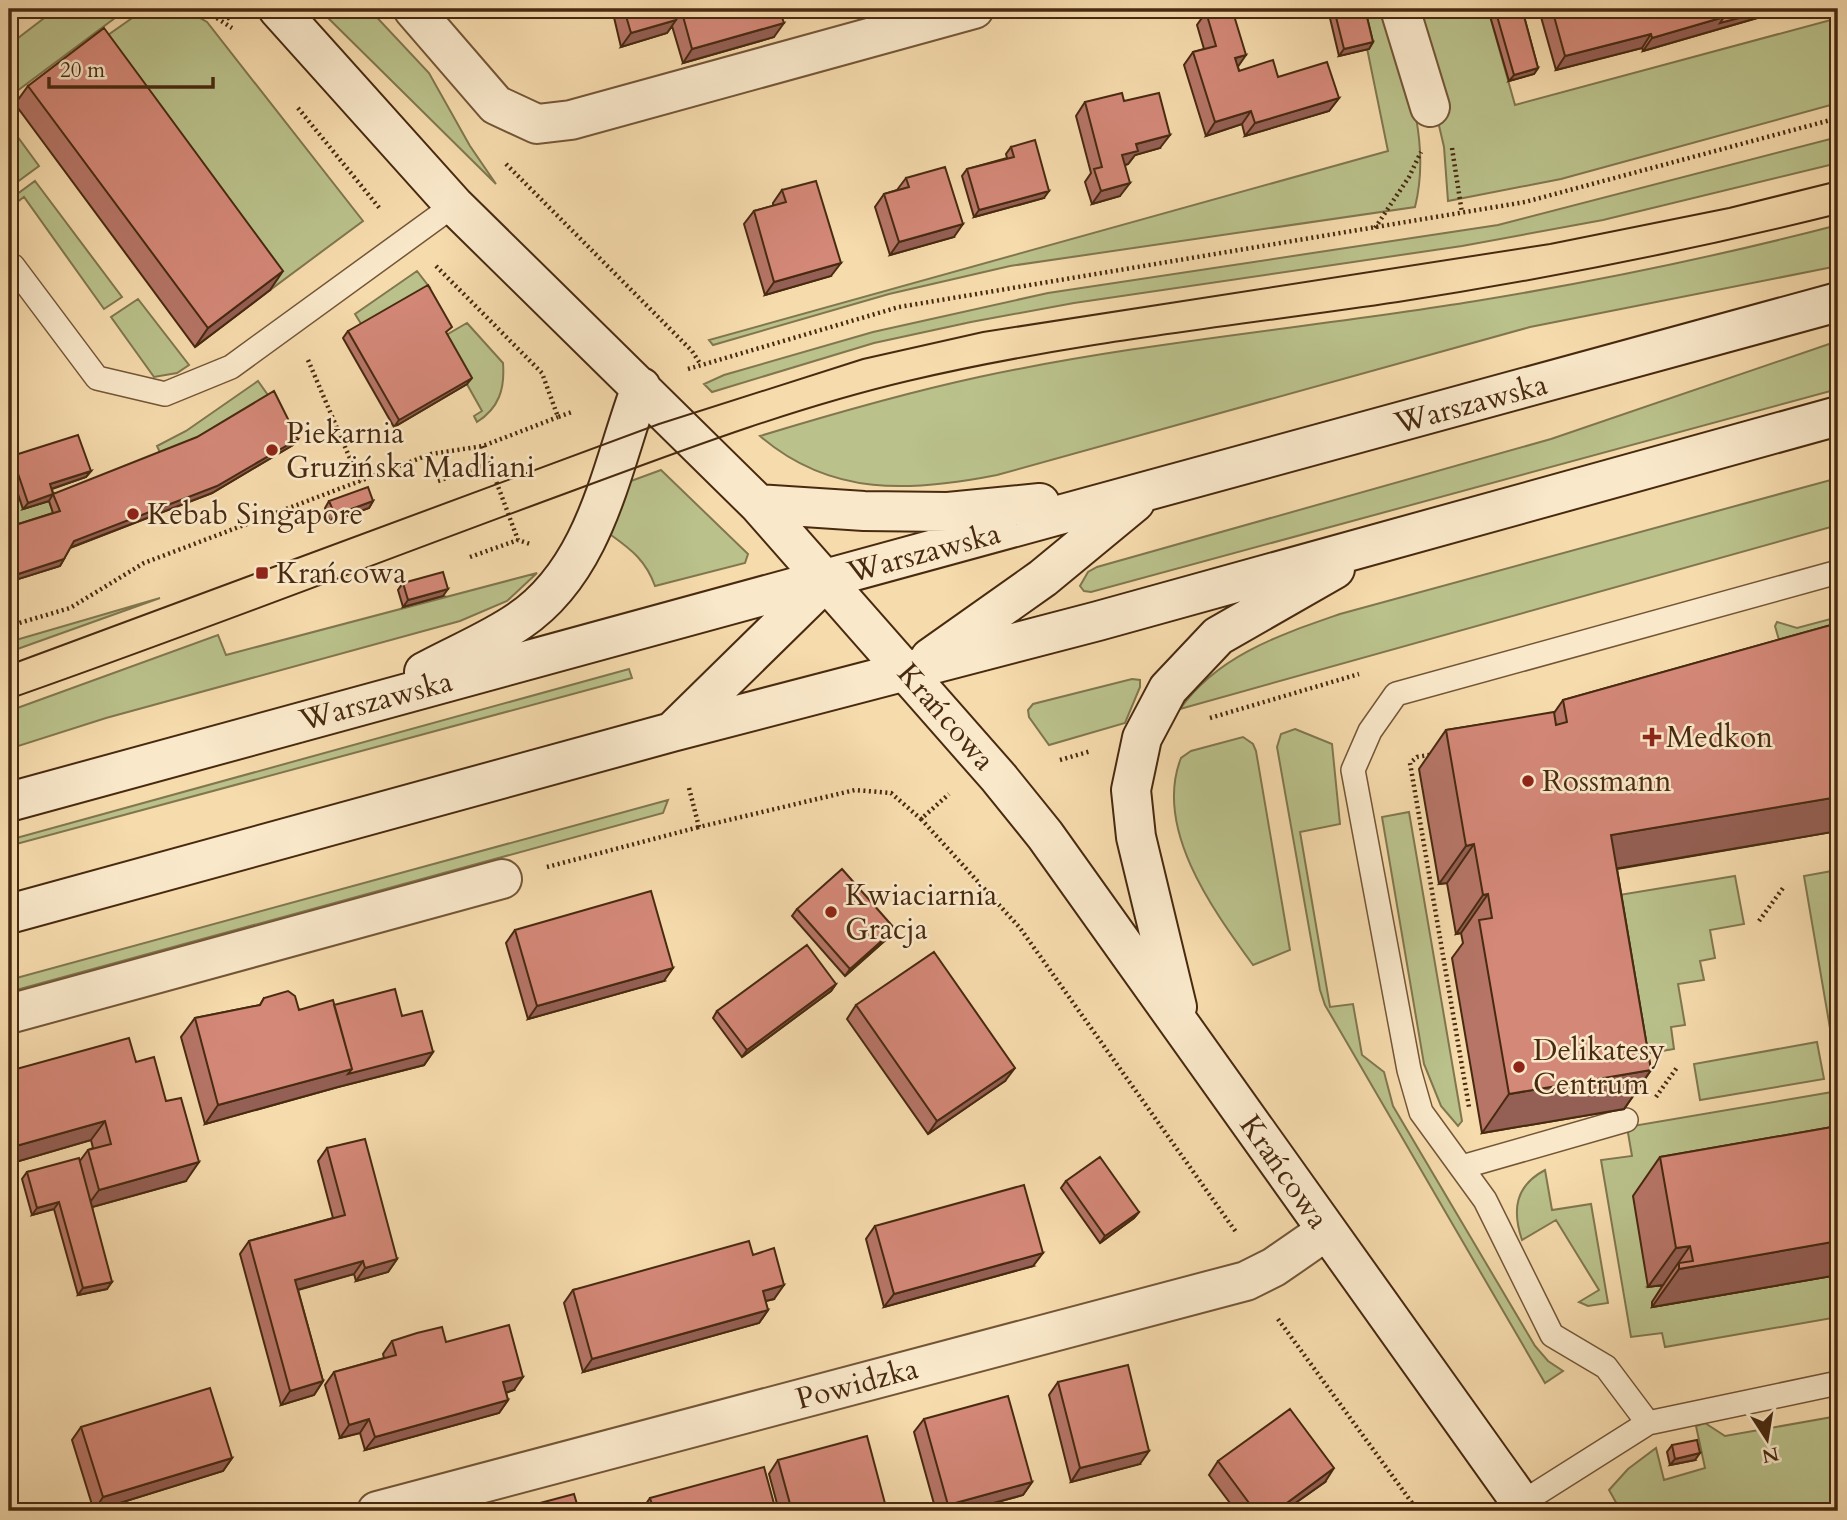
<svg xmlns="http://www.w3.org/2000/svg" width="1847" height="1520" font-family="Cardo,serif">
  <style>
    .green { fill: #bac18b; stroke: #81764e; stroke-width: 2 }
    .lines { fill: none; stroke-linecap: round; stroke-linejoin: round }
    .lane-casing { stroke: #745637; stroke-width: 26 }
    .street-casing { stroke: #745637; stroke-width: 42 }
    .secondary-casing { stroke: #482a10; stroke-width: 42 }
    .path { stroke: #482a10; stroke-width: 4.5; stroke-dasharray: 2 3.5; stroke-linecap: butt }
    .lane { stroke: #f9e8ca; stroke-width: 23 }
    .street { stroke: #f9e8ca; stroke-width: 38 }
    .secondary { stroke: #f9e8ca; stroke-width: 38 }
    .tram { stroke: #482a10; stroke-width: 2 }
    .wall { fill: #b67567; stroke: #482a10; stroke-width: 2 }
    .shaded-wall { fill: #945f54; stroke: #482a10; stroke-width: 2 }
    .building { fill: #d48878; stroke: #482a10; stroke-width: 2 }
    .poi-dot { fill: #8f2418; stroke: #f9e8ca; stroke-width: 2.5 }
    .labels { text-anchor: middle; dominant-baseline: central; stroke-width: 5; stroke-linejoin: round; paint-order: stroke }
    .street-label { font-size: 30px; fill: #482a10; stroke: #f9e8ca }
    .poi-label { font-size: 30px; fill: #482a10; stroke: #f9e8ca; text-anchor: start }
  </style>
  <rect width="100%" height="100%" fill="#f6dbad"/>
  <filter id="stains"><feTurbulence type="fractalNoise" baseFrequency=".00286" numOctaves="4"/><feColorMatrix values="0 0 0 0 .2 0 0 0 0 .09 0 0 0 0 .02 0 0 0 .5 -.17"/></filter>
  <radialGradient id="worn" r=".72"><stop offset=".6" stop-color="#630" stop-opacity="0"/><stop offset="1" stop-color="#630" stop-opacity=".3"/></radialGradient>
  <path class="green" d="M56,9H127L9,97V45Z
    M145,9H184L207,22L363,221L270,290L91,47Z
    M319,9H369L429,73L470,146L496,184Z
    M1359,9H1384C1405,73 1432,139 1415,207L1010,266L889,294L713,345L709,340L1388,151Z
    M1406,9H1488L1515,105L1838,18V103L1561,179L1448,201L1444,147L1430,87Z
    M9,125L39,166L9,188Z
    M1838,137V163L1603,220L1462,246L1074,303L971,322L874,343L712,392L704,384L724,375L873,332L1048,293L1498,225Z
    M35,181L122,297L104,309L24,197L9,208V200Z
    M1838,225V266L1530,327L997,475C911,492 831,497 760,436C832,414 905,393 979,377C1142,342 1311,328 1476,301C1598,281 1719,256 1838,225Z
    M417,271L430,288L363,327L355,314Z
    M138,299L189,365L177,373L154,377L111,317Z
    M467,323L503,363C505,389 499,408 477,422L474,416L482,411L441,338Z
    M1838,341V389L1091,592L1084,591L1080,586L1088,572L1097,567L1551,439Z
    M258,381L270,398L162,457L157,446L186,431Z
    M9,467L23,509L49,501L55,518L9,532Z
    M661,470L748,554L745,563L655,586C646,561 632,550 611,535L620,485Z
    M1838,478V525L1180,709C1218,655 1280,635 1340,614Z
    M537,573L507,601L460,621L106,718L9,749V711L218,635L226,655Z
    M160,598L9,652V642Z
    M1838,617V639L1783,654L1775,626L1777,622L1797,628Z
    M629,669L632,678L9,846V840Z
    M1132,679L1140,680V687L1125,723L1049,745L1029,717L1028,710L1033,704Z
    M1295,729L1332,744L1340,824L1300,832L1330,1007L1353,1004L1362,1055L1384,1072L1393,1106L1535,1346L1548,1361L1563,1371L1545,1383L1325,1005L1320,990L1277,747L1281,734Z
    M1243,737L1253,744L1256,751L1290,950L1253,965C1214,911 1153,829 1181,758L1191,751Z
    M668,800L663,813L9,992V980Z
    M1409,812L1462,1121L1458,1126L1441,1106L1424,1064L1382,817Z
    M1832,871L1838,907V1075L1804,876Z
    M1735,876L1744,924L1710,930L1715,958L1700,961L1704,980L1678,984L1685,1025L1671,1027L1674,1049L1634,1056L1607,897Z
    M1817,1042L1824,1079L1700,1100L1694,1064Z
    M1838,1091V1160L1648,1286L1663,1285L1666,1300L1652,1307L1838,1275V1317L1665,1347L1662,1333L1631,1337L1601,1160L1632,1156L1627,1127Z
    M1545,1170L1552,1210L1591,1204L1608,1303L1588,1306L1579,1302L1599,1290L1556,1220L1522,1240C1512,1210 1515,1186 1545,1170Z
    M1838,1416V1511H1617L1618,1506L1609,1490L1628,1469L1656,1448L1664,1480L1705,1468L1696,1426L1705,1423L1725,1436Z"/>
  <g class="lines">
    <g class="lane-casing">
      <path id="lane" d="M13,266L97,378L165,394L231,367L454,205
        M1838,572L1396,694L1370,731L1353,770L1409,1070L1421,1112L1485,1200L1552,1335L1606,1367L1648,1423L1838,1383
        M1462,1167L1626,1120
        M1520,1504L1648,1423"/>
    </g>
    <g class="street-casing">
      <path id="street" d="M413,9L496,105L537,124L571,120L974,9
        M1400,9L1430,107
        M9,1014L502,879
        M377,1511L1246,1281L1274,1267L1326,1231"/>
    </g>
    <g class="secondary-casing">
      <path id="secondary" d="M278,9L454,205L758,504L999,778L1045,835L1527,1511
        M758,504L864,511L948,512L1040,503
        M930,658L1043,578L1135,502
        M424,672C455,655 490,641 519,621C596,569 611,468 641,387
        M674,730L826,581
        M9,802L1838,302
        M9,914L672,732L1098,621L1838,416
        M1177,1007L1136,837L1131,790L1142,738L1168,689L1218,636L1335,569"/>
    </g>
    <path class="path" d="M203,9L232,28
      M222,9L231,21
      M298,108L381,210
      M1452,148L1462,213
      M506,164L692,351L701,365
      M1375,228L1409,177L1421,152
      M436,266L542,373L558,417L572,412
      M308,360L360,482
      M688,369L899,307L1525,202L1838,118
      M483,446L518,540L530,544
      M438,481L490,463
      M470,557L518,540
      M9,626L70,608L144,563L431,454L483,446L558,417
      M1210,718L1359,674
      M1435,754L1417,757L1410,763L1469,1107
      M1060,760L1091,751
      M689,788L699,827L855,790L891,793L921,819L949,794
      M921,819L1020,928L1236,1232
      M547,867L699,827
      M1759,921L1783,888
      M1656,1097L1678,1066
      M1278,1319L1418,1511"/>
    <use href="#lane" class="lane"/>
    <use href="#street" class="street"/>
    <use href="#secondary" class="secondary"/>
    <path class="tram" d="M9,665L659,424L863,359L983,332L1550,244L1729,208L1838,181
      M9,699C186,637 361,569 537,504C660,459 781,411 908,381C1069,343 1235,326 1398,302C1546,279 1693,250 1838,214"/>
  </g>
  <path class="wall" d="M612,9H779L774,37L683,63L672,26L667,33L621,47Z
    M1333,9H1365L1373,42L1369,49L1339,56L1329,14Z
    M1488,9H1522L1538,68L1534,74L1509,81Z
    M1547,9H1597L1757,18L1643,51L1642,48L1556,70L1541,17Z
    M1206,12L1238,67L1239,71L1278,77L1339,98L1329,111L1245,136L1242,124L1206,136L1184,65L1193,52L1204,49L1197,25Z
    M28,86L270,290L195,347L15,104Z
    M1124,101L1160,148L1135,155L1128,164L1125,165L1120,196L1092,204L1085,182L1091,173L1076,116L1085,102Z
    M1011,147L1044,198L974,217L962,176L967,169L1007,158L1006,154Z
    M906,178L954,237L890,255L875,207L884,194L897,190Z
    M782,190L831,276L765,295L744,224L754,211L773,206V203Z
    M348,331L447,334L467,384L394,427L343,338Z
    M298,439L293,445L212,493L70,548L60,566L9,582V527L53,513L49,501L23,509L9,467V461L12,456L91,471L86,477L52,489L53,494Z
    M329,501H373L369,508L330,522L325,508Z
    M403,583L443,596L403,607L398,590Z
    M1838,623V831L1617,869L1651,1070L1624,1109L1482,1133L1452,958L1463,943L1461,933L1456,934L1447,883L1439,884L1419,769L1446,730L1554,713L1563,700Z
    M797,909L895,929L890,936L845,976L792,916Z
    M515,930L664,981L528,1019L506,943Z
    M836,984L831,991L742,1057L713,1018L717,1011Z
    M264,998L299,1010L334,1005L402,1016L433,1052L424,1065L338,1087L205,1124L181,1037L195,1018L260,1005Z
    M856,1005L1005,1081L928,1134L847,1019Z
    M136,1062L186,1181L92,1207L107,1289L78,1295L54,1209L32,1215L22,1179L27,1172L79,1162L88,1150L93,1148L91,1140L9,1164V1071Z
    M1838,1126V1275L1652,1307V1302L1663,1285L1648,1287L1633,1196L1660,1157Z
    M327,1148L397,1259L388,1272L356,1281L354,1274L298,1290L323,1381L314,1395L281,1405L240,1254L249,1241L333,1218L318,1161Z
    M1066,1181L1139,1212L1134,1218L1100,1243L1061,1188Z
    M875,1226L1033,1266L884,1307L866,1239Z
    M753,1255L774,1299L765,1301L768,1310L759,1323L583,1372L564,1303L573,1290Z
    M392,1341L446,1342L514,1390L506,1393L508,1400L499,1413L365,1450L360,1433L340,1438L325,1385L334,1372L384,1358L383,1354Z
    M1058,1382L1140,1464L1071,1482L1049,1395Z
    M924,1419L1032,1482L1023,1495L964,1511H936L914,1432Z
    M81,1427L232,1458L223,1471L94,1511L72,1440Z
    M1672,1445L1695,1460L1670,1465L1667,1452Z
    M778,1460L887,1511H779L769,1474Z
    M1218,1461L1325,1482L1284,1511H1236L1209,1475Z
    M650,1498L776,1511H641Z"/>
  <path class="shaded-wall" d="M1762,12L1757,18L1643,51L1652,38L1724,17Z
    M676,20L667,33L621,47L631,33Z
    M784,23L774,37L683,63L692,49Z
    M1651,34L1642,48L1556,70L1565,56Z
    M1373,42L1369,49L1339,56L1344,49Z
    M1246,55L1237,68L1235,58Z
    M1538,68L1534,74L1509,81L1514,75Z
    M1339,98L1329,111L1245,136L1255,123Z
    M1251,111L1242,124L1206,136L1215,122Z
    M1170,135L1160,148L1135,155L1128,164L1113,168L1122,155L1136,144Z
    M1130,183L1120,196L1092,204L1101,191Z
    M1049,191L1044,198L974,217L979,210Z
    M963,224L954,237L890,255L899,242Z
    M841,263L831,276L765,295L774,282Z
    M283,271L270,290L195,347L208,328Z
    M472,378L467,384L394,427L399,420Z
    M298,439L293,445L212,493L69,548L74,541Z
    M91,471L86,477L45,491L50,484Z
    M53,494L49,501L23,509L28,503Z
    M373,501L369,508L330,522L335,515Z
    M64,559L60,566L9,582V577Z
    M448,589L443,596L403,607L408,600Z
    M1838,797V831L1584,874L1611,835Z
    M1474,844L1447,883L1439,884L1466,846Z
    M1488,894L1461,933L1456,934L1483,895Z
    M895,929L890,936L845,976L850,969Z
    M673,968L664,981L528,1019L537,1006Z
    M836,984L831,991L742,1057L747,1050Z
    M433,1052L424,1065L338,1087L205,1124L218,1105L352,1069Z
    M1015,1068L1005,1081L928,1134L937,1121Z
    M1651,1070L1624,1109L1482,1133L1509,1094Z
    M105,1121L91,1140L9,1164V1157L16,1146Z
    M199,1162L186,1181L85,1209L99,1190Z
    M59,1202L54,1209L32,1215L37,1208Z
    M1139,1212L1134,1218L1100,1243L1105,1236Z
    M1838,1241V1275L1652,1307L1679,1269Z
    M1690,1246L1663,1285L1648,1287L1676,1248Z
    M1043,1253L1033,1266L884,1307L894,1294Z
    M397,1259L388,1272L356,1281L365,1268Z
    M363,1261L354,1274L286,1293L295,1280Z
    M112,1282L107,1289L78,1295L83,1288Z
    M784,1285L774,1299L753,1304L763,1291Z
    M768,1310L759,1323L583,1372L592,1359Z
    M523,1377L514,1390L494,1396L503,1382Z
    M323,1381L314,1395L281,1405L290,1391Z
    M508,1400L499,1413L365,1450L375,1437Z
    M369,1419L360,1433L340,1438L349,1425Z
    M1149,1451L1140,1464L1071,1482L1080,1468Z
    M1700,1453L1695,1460L1670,1465L1675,1459Z
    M232,1458L223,1471L94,1511L103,1497Z
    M1334,1468L1325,1482L1284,1511H1276Z
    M1032,1482L1023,1495L964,1511H943L948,1505Z"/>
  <path class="building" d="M624,9H673L676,20L631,33Z
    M681,9H779L784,23L692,49Z
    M1218,9H1232L1246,55L1235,58L1239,71L1273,60L1278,77L1327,62L1339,98L1255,123L1251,111L1215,122L1193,52L1216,46L1206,12Z
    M1334,9H1365L1373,42L1344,49Z
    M1495,9H1522L1538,68L1514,75Z
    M1552,9H1722L1724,17L1652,38L1651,34L1565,56Z
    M1722,9H1761L1762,12L1720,23L1724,17Z
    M104,28L283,271L208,328L28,86Z
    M1122,93L1124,101L1159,93L1170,135L1136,144L1138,151L1122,155L1130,183L1101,191L1094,169L1102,167L1085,102Z
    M1035,140L1049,191L979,210L967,169L1014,157L1011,147Z
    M945,167L963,224L899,242L884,194L909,187L906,178Z
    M816,181L841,263L774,282L754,211L786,202L782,190Z
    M428,285L452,327L446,332L472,378L399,420L348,331Z
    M274,391L298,439L217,486L74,541L64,559L9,577V527L60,511L53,494L197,437Z
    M78,435L91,471L50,484L53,494L28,503L12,456Z
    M368,487L373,501L335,515L329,501Z
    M443,572L448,589L408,600L403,583Z
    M1838,623V797L1611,835L1651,1070L1509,1094L1479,920L1492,918L1488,894L1483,895L1474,844L1466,846L1446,730L1554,712L1556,725L1567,722L1563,700Z
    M842,869L895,929L850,969L797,909Z
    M651,891L673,968L537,1006L515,930Z
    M807,945L836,984L747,1050L717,1011Z
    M934,952L1015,1068L937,1121L856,1005Z
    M395,989L402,1016L422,1011L433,1052L348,1074L352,1069L334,1005Z
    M288,991L295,996L299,1010L333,1000L352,1069L218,1105L195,1018L260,1005L264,998Z
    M129,1038L136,1062L154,1057L166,1101L181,1098L199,1162L99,1190L88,1150L111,1144L105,1121L16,1146L11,1128L9,1129V1071Z
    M1838,1126V1241L1679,1269V1263L1693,1261L1690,1246L1676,1248L1660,1157Z
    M365,1139L397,1259L365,1268L363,1261L295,1280L323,1381L290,1391L249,1241L345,1215L327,1148Z
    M1100,1157L1139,1212L1105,1236L1066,1181Z
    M79,1158L112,1282L83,1288L59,1202L37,1208L27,1172Z
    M1024,1185L1043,1253L894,1294L875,1226Z
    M749,1241L753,1255L774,1248L784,1285L763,1291L768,1310L592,1359L573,1290Z
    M509,1325L523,1377L503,1382L508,1400L375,1437L369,1419L349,1425L334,1372L396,1355L392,1341L417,1333L442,1327L446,1342Z
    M1128,1365L1149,1451L1080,1468L1058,1382Z
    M210,1388L232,1458L103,1497L81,1427Z
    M1008,1396L1032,1482L948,1505L924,1419Z
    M1290,1409L1334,1468L1276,1511H1255L1218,1461Z
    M867,1436L887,1511H792L778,1460Z
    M1697,1440L1700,1453L1675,1459L1672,1445Z
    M764,1467L776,1511H654L650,1498Z
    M574,1494L579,1511H510Z"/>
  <g class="poi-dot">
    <circle cx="272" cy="450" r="7"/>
    <circle cx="133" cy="514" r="7"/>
    <rect x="255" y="566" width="14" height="14" rx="3.5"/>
    <path d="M1648.5 726.5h7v7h7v7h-7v7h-7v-7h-7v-7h7z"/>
    <circle cx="1528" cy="781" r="7"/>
    <circle cx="831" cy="912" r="7"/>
    <circle cx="1519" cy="1067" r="7"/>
  </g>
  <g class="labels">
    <g class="street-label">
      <text transform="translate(1471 404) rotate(-15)">Warszawska</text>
      <text transform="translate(924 553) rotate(-15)">Warszawska</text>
      <text transform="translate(376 701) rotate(-15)">Warszawska</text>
      <text transform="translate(946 717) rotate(49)">Krańcowa</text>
      <text transform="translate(1284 1172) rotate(55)">Krańcowa</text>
      <text transform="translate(857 1384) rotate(-15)">Powidzka</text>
    </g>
    <g class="poi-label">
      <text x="286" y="433">Piekarnia<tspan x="286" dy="34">Gruzińska Madliani</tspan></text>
      <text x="147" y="514">Kebab Singapore</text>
      <text x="276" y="573">Krańcowa</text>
      <text x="1666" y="737">Medkon</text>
      <text x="1542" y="781">Rossmann</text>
      <text x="845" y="895">Kwiaciarnia<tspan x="845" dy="34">Gracja</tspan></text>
      <text x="1533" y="1050">Delikatesy<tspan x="1533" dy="34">Centrum</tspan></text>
    </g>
  </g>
  <rect width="1847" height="1520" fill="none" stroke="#f6dbad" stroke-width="35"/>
  <rect x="10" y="10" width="1826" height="1499" fill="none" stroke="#482a10" stroke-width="3.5"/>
  <rect x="18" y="18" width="1812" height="1485" fill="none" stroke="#482a10" stroke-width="2"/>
  <g transform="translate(1767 1439) rotate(168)" stroke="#f9e8ca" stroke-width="5" paint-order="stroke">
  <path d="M0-5L12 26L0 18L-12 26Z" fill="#482a10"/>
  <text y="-10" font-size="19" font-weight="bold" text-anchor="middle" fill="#482a10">N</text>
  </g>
  <path d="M49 77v10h164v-10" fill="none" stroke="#482a10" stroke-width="3.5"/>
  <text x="60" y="77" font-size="21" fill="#482a10" stroke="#f9e8ca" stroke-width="5" paint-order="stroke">20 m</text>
  <rect width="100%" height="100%" filter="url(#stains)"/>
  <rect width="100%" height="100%" fill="url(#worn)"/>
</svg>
